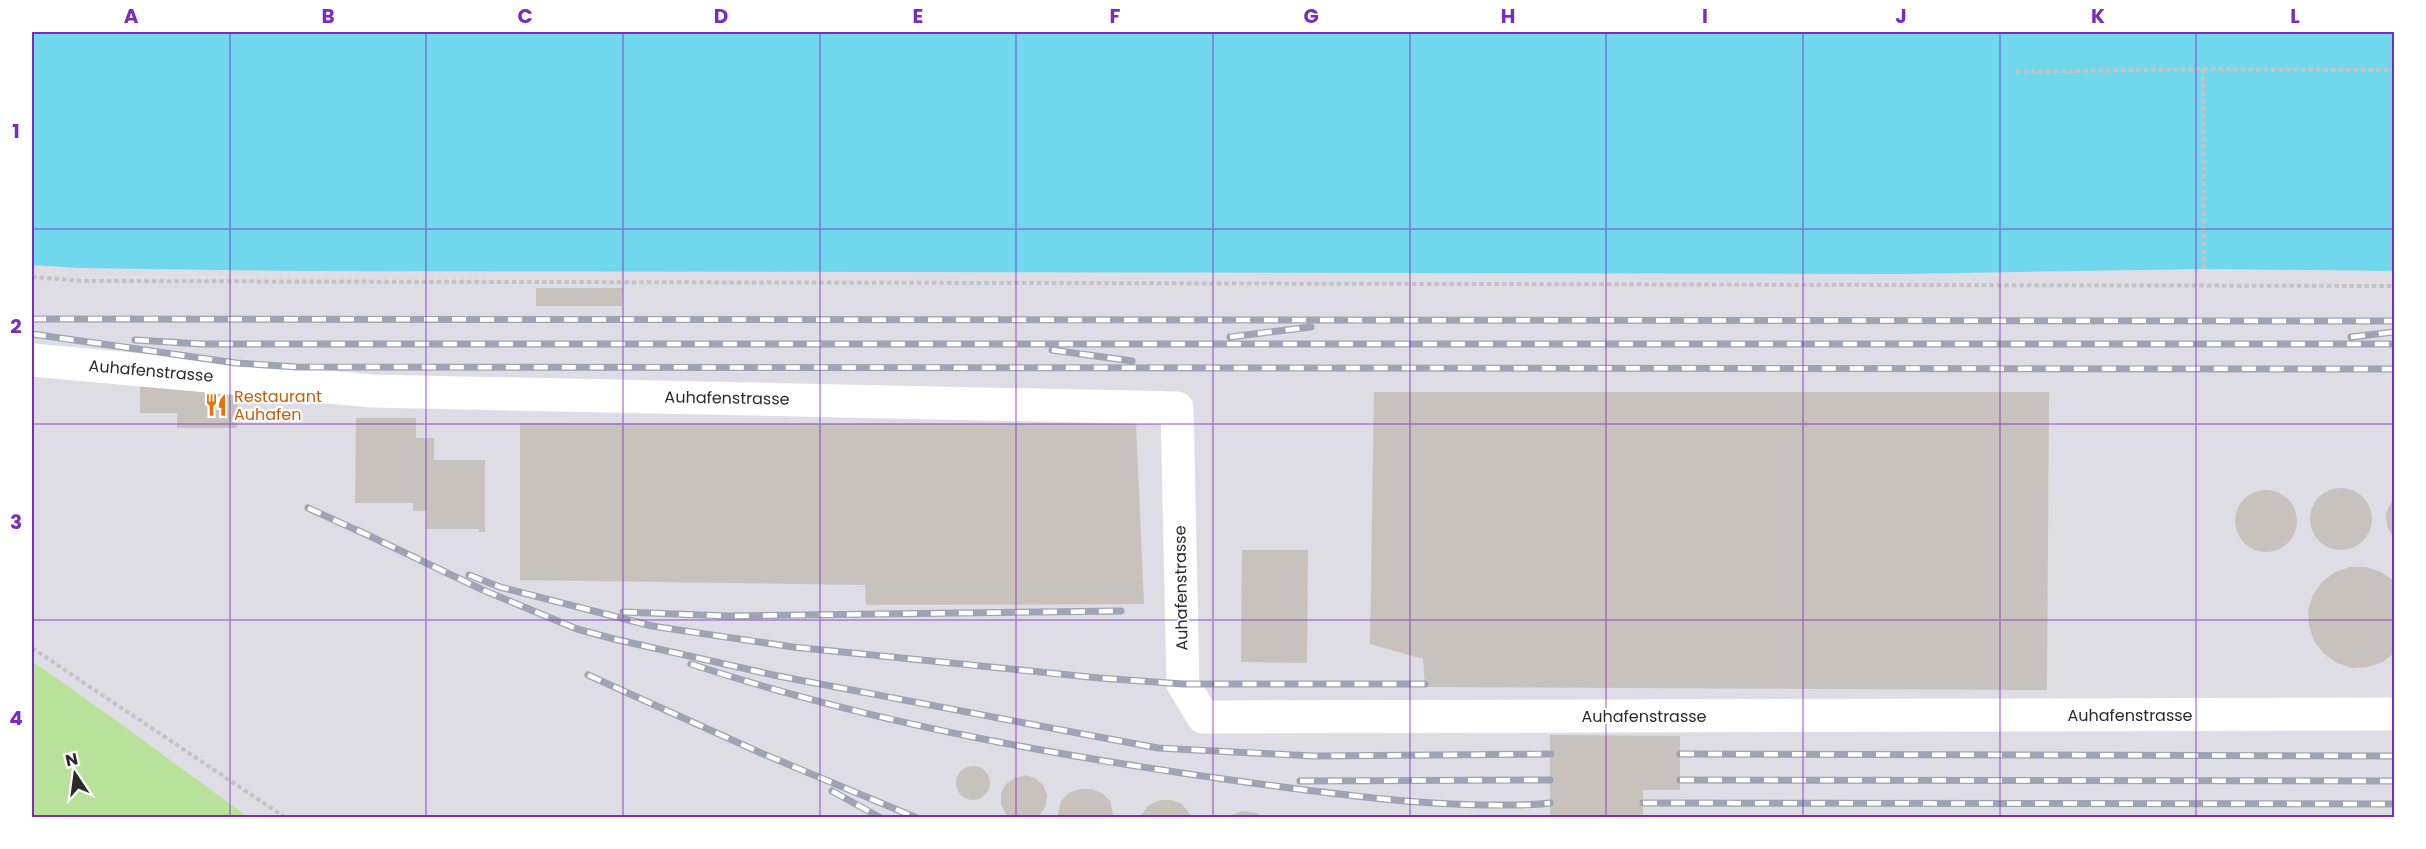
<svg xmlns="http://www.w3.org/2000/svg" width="2426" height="849" font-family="Poppins,sans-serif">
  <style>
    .industrial { fill: #dedde5 }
    .green { fill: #b8e299 }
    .water { fill: #70d7ed }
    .building { fill: #c7c2bb }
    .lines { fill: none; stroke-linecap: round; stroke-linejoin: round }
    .path { stroke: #c3c3c3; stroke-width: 4; stroke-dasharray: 4.5 3; stroke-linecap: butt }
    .minor { stroke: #fff; stroke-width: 33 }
    .rail-casing { stroke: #9fa4b4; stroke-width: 7 }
    .rail { stroke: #fff; stroke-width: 4.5; stroke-dasharray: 14; stroke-linecap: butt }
    .grid { fill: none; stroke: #7b2cbf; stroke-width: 1.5; stroke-opacity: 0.55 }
    .labels { text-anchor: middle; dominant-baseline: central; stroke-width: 4.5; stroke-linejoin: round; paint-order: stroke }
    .street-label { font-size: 16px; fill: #2a2a2a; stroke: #fff }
    .food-label { font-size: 16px; fill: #c56008; stroke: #fff; text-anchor: start }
    .neatline { fill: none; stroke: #7b2cbf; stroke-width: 2 }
    .grid-label { font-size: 20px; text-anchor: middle; font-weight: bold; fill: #7b2cbf }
  </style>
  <rect width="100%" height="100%" fill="#ece4dc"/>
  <path class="industrial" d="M32,265L78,268L299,271L1902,274L2204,269L2394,271V817H248L121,724L32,661Z"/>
  <path class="green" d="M32,661L121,724L248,817H32Z"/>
  <path class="water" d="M32,32H2394V271L2204,269L1902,274L299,271L78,268L32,265Z"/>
  <path class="building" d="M536,288H623L622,306H536Z
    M140,385L238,386L237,428H177V413H140Z
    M1374,392H2049L2047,690L1425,687L1423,659L1370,644Z
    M356,418H416V438H434V460H485V532H479V529H426L427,511H413V503H355Z
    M520,423L1136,424L1144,604L866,605L865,585L520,580Z
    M2310 519a31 31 0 1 1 62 0a31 31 0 1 1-62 0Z
    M2235 521a31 31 0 1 1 62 0a31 31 0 1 1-62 0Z
    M2394,497V539L2387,526L2386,513Z
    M1242,550H1308L1307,663L1241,662Z
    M2350,567H2366L2381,572L2394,581V653L2383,662L2368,667L2352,668L2337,663L2324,654L2314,641L2309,626L2308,610L2313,595L2322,582L2335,572Z
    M1550,735L1680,736V790H1643V818H1550Z
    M956 783a17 17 0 1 1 34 0a17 17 0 1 1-34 0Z
    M1025,775L1035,778L1043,785L1047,795L1046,805L1038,818H1010L1005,813L1001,804V793L1006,784L1015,778Z
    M1080,789H1091L1102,793L1110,801L1114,818H1057L1061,801L1069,793Z
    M1160,800H1171L1182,804L1193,818H1139L1149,805Z
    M1242,811L1256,813L1265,818H1223Z"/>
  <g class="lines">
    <path class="path" d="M2203,69L2204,269
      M2016,72L2203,69L2394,70
      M32,277L83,281L2394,286
      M32,648L286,818"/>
    <path class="minor" d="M32,360L372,391L1177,408L1183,684L1203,717L2394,714"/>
    <g class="rail-casing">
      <path id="rail" d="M32,319L2394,321
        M32,334L236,363L297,367L2394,369
        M1230,337L1311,327
        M2351,337L2394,332
        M135,340L202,344H2394
        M1052,350L1132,361
        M308,508L363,533
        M357,530L483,590L577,629L614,639L773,675L1056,729L1158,748L1313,756L1551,754
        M469,575L500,587L652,626L793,647L1099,678L1183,684H1425
        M623,612L727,616L1121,611
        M691,664C881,726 1078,760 1275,786C1344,795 1413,804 1482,805C1505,805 1528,806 1550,803
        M588,675L761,753L917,818
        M1680,754L2394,756
        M1680,780L2394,781
        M1300,781L1550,780
        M832,791L881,818
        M1643,803L2394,804"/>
    </g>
    <use href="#rail" class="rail"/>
  </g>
  <path class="grid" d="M230,32V818M426,32V818M623,32V818M820,32V818M1016,32V818M1213,32V818M1410,32V818M1606,32V818M1803,32V818M2000,32V818M2196,32V818M32,229H2394M32,424H2394M32,620H2394"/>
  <defs>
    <g id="restaurant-bare" transform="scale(1.8)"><path d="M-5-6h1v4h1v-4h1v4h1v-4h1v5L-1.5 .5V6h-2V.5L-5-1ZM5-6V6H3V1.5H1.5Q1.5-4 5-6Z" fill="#e8710a" stroke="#fff" stroke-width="2.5" paint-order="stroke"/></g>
  </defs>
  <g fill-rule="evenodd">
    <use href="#restaurant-bare" x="216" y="405"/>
  </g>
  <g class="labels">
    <g class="street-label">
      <text transform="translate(151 371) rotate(5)">Auhafenstrasse</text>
      <text transform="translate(727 398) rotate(1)">Auhafenstrasse</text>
      <text transform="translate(1181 588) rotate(-91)">Auhafenstrasse</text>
      <text x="2130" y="715">Auhafenstrasse</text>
      <text x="1644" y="716">Auhafenstrasse</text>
    </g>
    <g class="food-label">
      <text x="234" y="396">Restaurant<tspan x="234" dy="18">Auhafen</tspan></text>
    </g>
  </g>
  <rect width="2426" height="849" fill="none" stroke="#ffffff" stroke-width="66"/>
  <g transform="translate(75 774) rotate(347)" stroke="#ffffff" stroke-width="4.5" paint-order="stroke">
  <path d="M0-4.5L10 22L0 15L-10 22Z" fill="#2a2a2a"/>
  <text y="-9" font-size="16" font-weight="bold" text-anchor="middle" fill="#2a2a2a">N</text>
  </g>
  <rect x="33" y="33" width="2360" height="783" class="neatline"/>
  <g class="grid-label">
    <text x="131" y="23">A</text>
    <text x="328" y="23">B</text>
    <text x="525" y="23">C</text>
    <text x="721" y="23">D</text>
    <text x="918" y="23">E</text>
    <text x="1115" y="23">F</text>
    <text x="1311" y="23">G</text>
    <text x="1508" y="23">H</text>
    <text x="1705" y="23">I</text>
    <text x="1901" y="23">J</text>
    <text x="2098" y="23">K</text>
    <text x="2295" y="23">L</text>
    <text x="16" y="138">1</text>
    <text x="16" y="333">2</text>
    <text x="16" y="529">3</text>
    <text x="16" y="725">4</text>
  </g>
</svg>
